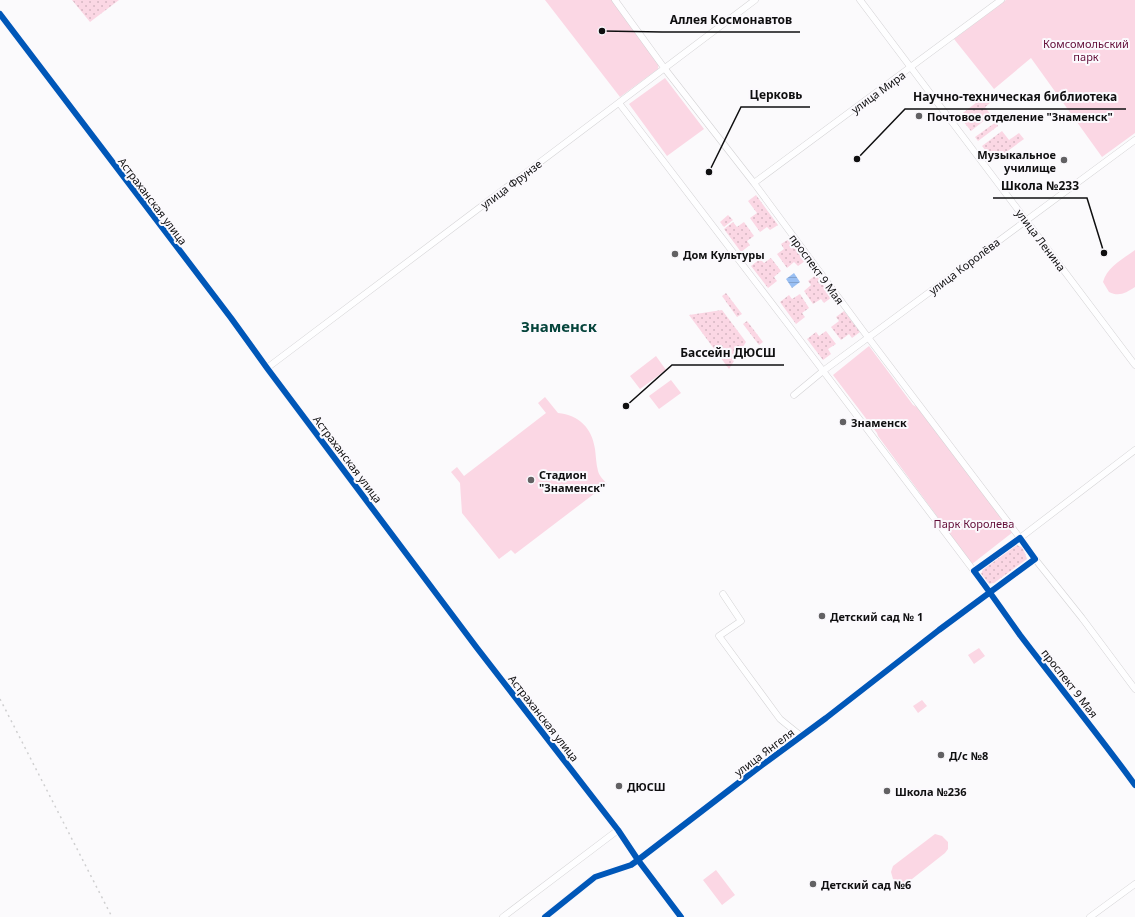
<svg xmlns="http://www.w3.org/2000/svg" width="1135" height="917" font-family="'Noto Sans',sans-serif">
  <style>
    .grass { fill: url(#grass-dots) }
    .park { fill: #fbd7e4 }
    .water { fill: url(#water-rules) }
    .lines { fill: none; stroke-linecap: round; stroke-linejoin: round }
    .minor-casing { stroke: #d3d2d4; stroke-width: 7 }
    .minor { stroke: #fefeff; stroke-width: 6 }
    .rail { stroke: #cfcfd0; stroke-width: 1.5; stroke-dasharray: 2 4; stroke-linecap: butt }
    .cycleway-casing { stroke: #fbf9fd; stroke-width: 8 }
    .cycleway { stroke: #0057b8; stroke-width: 6 }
    .poi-dot { fill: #626163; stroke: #fbf9fd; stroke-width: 1.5 }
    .labels { text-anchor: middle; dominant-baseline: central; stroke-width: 4; stroke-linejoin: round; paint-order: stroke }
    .park-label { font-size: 11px; fill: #620d38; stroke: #fbf9fd }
    .street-label { font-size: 11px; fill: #0f0f10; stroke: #fbf9fd }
    .poi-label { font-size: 11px; font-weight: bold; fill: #0f0f10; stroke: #fbf9fd; text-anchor: start }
    .district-label { font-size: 15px; font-weight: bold; fill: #05443b; stroke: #fbf9fd }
    .leader { fill: none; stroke: #0f0f10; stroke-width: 1.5 }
    .callout-dot { fill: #0f0f10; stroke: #fbf9fd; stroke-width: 1.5 }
    .callout-label { font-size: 12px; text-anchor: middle; font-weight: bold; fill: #0f0f10; stroke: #fbf9fd; stroke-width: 4; stroke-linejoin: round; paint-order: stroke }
  </style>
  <defs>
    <pattern id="grass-dots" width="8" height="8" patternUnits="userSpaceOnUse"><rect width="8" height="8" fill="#fbd7e4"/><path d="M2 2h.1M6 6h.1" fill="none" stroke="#d6b7c3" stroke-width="1.8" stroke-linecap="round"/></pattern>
    <pattern id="water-rules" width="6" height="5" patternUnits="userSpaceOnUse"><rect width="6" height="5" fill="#99bff3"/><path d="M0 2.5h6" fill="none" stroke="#83a3cf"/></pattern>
  </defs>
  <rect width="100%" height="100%" fill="#fbfafc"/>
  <path class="grass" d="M72,0H119L90,22Z
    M990,92L995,99L985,107L991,115L971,131L959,116Z
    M996,122L998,126L978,141L975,137Z
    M1002,131L1009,140L1019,133L1024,139L994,161L982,146Z
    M756,195L778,225L770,230L767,227L760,232L750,218L757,213L748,201Z
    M728,215L733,220L724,227L720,222Z
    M733,222L737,227L744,222L754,236L747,241L750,245L741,252L724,229Z
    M789,239L805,261L798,266L794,262L787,268L777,254L784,249L781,244Z
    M771,258L781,271L774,277L777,281L768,288L751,266L760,259L764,263Z
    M816,275L832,297L824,303L821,299L813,304L804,291L811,285L808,281Z
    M726,293L742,314L737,317L722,296Z
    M800,294L809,308L802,313L805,317L796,324L780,302L789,295L792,299Z
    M722,310L746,342L729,369L689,315Z
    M844,311L860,332L852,338L849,334L841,340L831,327L839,321L836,317Z
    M747,321L763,342L759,345L743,324Z
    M826,331L836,344L828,349L831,354L823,360L807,339L816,332L819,336Z
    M1015,544L1023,548L1027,559L994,583L989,584L981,574L983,569Z"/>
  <path class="park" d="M545,0H612L659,62L658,69L620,97Z
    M1006,0H1135V133L1102,157L1031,58L994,89L954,39Z
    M665,78L704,129L667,156L629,104Z
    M1135,250V287C1126,293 1119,297 1109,292L1103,282C1107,267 1123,259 1135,250Z
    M869,346L913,405L917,407L1013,532L972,564L878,436L877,433L833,375Z
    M656,356L666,370L640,389L630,376Z
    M671,380L681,393L659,409L649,396Z
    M545,397L558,413C579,415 592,428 595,449C596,456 596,464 598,471C599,476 604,480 607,484L515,554L511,550L499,559L462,513L460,483L451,472L457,467L464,476L546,413L538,403Z
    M979,648L985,656L974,664L968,655Z
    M922,700L927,706L918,713L913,706Z
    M935,834L942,836L948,842V849L945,853L907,883L902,884L893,879L891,872L893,866Z
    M716,870L735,895L722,905L703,880Z"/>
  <path class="water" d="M794,273L800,282L792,288L786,279Z"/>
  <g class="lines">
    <g class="minor-casing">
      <path id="minor" d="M615,0L665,69L754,183L864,332L1020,538L1135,450
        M860,0L1135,365
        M0,14L231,318L267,368L477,648L618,830L638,860L681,917
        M619,103L790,327L974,571
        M754,183L1001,0
        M267,368L755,0
        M794,395L823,371L1135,140
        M1035,559L1082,618L1135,689
        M723,594L741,621L719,636L780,719L801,736
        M503,917L618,830
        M545,917L595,877L631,865L638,860L754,771L826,718L939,630L1035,559L1020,538L974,571C990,592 1005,614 1020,635C1058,685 1098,734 1135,785
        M1090,917L1135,884"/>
    </g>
    <use href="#minor" class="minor"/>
    <path class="rail" d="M0,699L112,917"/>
    <g class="cycleway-casing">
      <path id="cycleway" d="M0,14L231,318L267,368L477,648L618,830L638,860L681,917
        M545,917L595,877L631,865L638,860L754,771L826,718L939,630L1035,559L1020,538L974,571C990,592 1005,614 1020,635C1058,685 1098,734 1135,785"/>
    </g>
    <use href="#cycleway" class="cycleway"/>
  </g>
  <g class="poi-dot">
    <circle cx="919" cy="116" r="4"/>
    <circle cx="1064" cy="160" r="4"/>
    <circle cx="675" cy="254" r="4"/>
    <circle cx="843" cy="422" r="4"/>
    <circle cx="531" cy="480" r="4"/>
    <circle cx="822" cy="616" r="4"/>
    <circle cx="941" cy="755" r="4"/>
    <circle cx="619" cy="786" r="4"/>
    <circle cx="887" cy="791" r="4"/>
    <circle cx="813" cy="884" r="4"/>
  </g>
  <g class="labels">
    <g class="park-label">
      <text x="1086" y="43">Комсомольский<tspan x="1086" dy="13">парк</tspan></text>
      <text x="974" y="523">Парк Королева</text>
    </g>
    <g class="street-label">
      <text transform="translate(878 92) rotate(-36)">улица Мира</text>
      <text transform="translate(511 184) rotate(-37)">улица Фрунзе</text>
      <text transform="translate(153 201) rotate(53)">Астраханская улица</text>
      <text transform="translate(1041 240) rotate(53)">улица Ленина</text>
      <text transform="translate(964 266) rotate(-37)">улица Королёва</text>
      <text transform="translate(817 269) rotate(54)">проспект 9 Мая</text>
      <text transform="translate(348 459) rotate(53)">Астраханская улица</text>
      <text transform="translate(1070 683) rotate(52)">проспект 9 Мая</text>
      <text transform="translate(544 718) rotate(52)">Астраханская улица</text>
      <text transform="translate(764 752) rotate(-37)">улица Янгеля</text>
    </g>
    <g class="poi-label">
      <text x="927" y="116">Почтовое отделение "Знаменск"</text>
      <text x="1056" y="154" text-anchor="end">Музыкальное<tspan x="1056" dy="13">училище</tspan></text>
      <text x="683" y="254">Дом Культуры</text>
      <text x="851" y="422">Знаменск</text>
      <text x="539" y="474">Стадион<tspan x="539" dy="13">"Знаменск"</tspan></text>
      <text x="830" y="616">Детский сад № 1</text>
      <text x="949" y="755">Д/с №8</text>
      <text x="627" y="786">ДЮСШ</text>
      <text x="895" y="791">Школа №236</text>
      <text x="821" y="884">Детский сад №6</text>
    </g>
    <g class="district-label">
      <text x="559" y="326">Знаменск</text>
    </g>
  </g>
  <path class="leader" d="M602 31L662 32H800M709 172L741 107H810M857 159L905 109H1126M1104 253L1087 198H993M626 406L672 365H784"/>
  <g class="callout-dot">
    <circle cx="602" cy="31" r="4"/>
    <circle cx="709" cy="172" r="4"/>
    <circle cx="857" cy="159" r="4"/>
    <circle cx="1104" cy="253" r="4"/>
    <circle cx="626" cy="406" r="4"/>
  </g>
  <g class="callout-label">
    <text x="731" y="24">Аллея Космонавтов</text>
    <text x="776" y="99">Церковь</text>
    <text x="1015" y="101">Научно-техническая библиотека</text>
    <text x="1040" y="190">Школа №233</text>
    <text x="728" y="357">Бассейн ДЮСШ</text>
  </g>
</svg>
